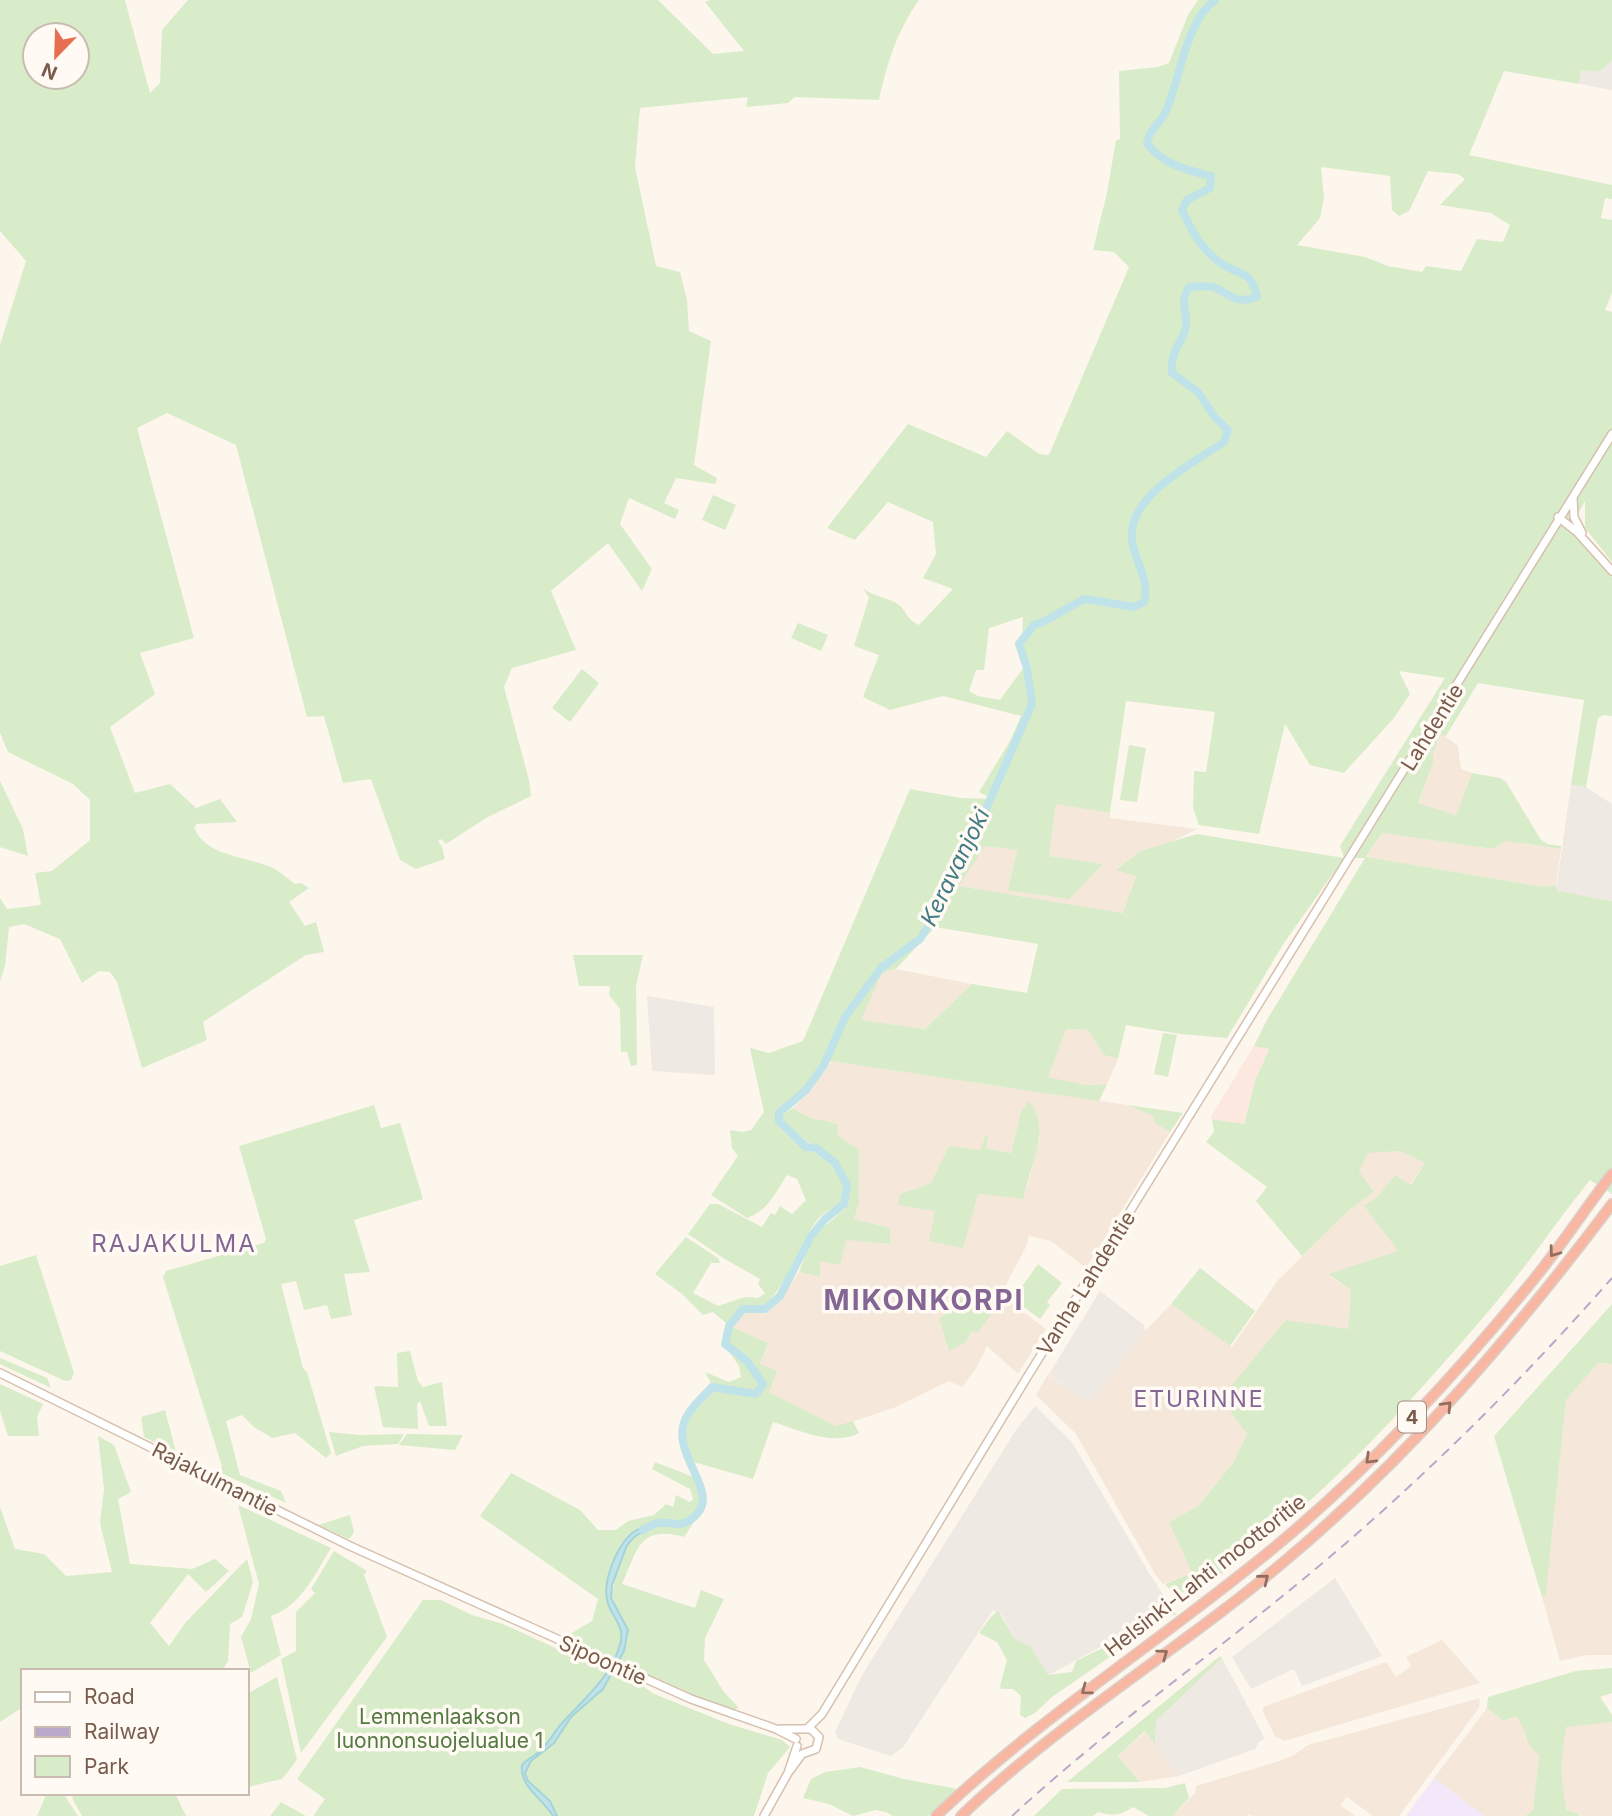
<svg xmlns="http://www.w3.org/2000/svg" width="1612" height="1816" font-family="Inter,sans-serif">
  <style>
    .residential { fill: #f5e8da; fill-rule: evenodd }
    .commercial { fill: #fde8e0 }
    .industrial { fill: #efe9e4 }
    .education { fill: #f3e8fa }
    .green { fill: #d8ecc9; fill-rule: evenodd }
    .water { fill: #bfe3e8; stroke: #a5d3da; stroke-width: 2 }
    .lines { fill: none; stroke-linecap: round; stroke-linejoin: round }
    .river { stroke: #bfe3e8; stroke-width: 8 }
    .secondary-casing { stroke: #d6c0b0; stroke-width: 10 }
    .highway-casing { stroke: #dad1cd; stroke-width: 12 }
    .secondary { stroke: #fff; stroke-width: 7 }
    .highway { stroke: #f7b7a3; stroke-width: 9 }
    .rail { stroke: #b9a8c9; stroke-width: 2; stroke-dasharray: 10 7; stroke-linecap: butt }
    .oneway { stroke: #936e5e }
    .labels { text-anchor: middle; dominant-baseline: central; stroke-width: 7; stroke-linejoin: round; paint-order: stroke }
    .shield { fill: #fffaf3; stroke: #a28b7f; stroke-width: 2 }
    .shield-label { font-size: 19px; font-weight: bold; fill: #7a5c4d }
    .street-label { font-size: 21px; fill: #7a5c4d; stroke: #fffaf3 }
    .park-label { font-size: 21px; fill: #537a41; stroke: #fffaf3 }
    .water-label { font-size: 23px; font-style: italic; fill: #437c86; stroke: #fffaf3 }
    .neighbourhood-label { font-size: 23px; letter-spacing: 2px; fill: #846695; stroke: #fffaf3 }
    .quarter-label { font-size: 24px; letter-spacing: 2px; fill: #846695; stroke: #fffaf3 }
    .district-label { font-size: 28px; font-weight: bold; letter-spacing: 2px; fill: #846695; stroke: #fffaf3 }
  </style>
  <rect width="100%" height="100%" fill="#fdf6ec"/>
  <path class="residential" d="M1441,733L1458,746L1461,769L1472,773L1456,815L1418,804L1433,763V752Z
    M1056,803L1110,813V818L1197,829L1169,843L1140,851L1117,869L1136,876L1123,913L959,886L985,845L1017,850L1008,890L1102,864L1049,856Z
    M1382,833L1493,849L1506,841L1561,849L1556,885L1544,887L1366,858Z
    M896,969L972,984L925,1029L860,1020L882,973Z
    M1066,1029L1088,1030L1104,1055L1118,1059L1107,1084L1087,1085L1047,1077Z
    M832,1061L1128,1105L1153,1116L1156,1123L1170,1132L1086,1268L1051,1241L1029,1236L1027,1245L1002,1292L1004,1298L1046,1329L1018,1374L987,1346L977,1367L962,1387L949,1381L896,1407L837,1427L769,1392L760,1364L768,1343L730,1326L744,1310H767L781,1298L799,1272L819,1277L820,1261L846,1239L891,1244L890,1228L854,1219L859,1203V1150L837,1135L838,1124L808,1117L793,1108L808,1093ZM1021,1112L1040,1138L1024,1198L978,1194H900L931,1183L982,1150L985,1137L986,1148L1011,1153ZM949,1312L978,1331H971L969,1333L940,1318Z
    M1400,1151L1425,1163L1410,1185L1395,1175L1378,1196L1364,1206L1398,1251L1328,1275L1351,1290L1348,1329L1247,1434L1233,1463L1198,1506L1169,1522L1192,1573L1163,1584L1155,1574L1076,1434L1036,1395L1048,1374L1088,1404L1145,1331L1171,1304L1232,1347L1278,1280L1348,1211L1374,1192L1359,1171L1368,1152Z
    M1598,1363L1612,1364V1655H1587L1560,1661L1542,1597L1546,1594L1566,1400Z
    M1442,1640L1480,1683L1284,1741L1275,1736L1263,1712V1707L1386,1662L1396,1677L1411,1666L1406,1657Z
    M1480,1698L1479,1708L1399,1816H1373L1347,1797L1340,1805L1355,1816H1252L1249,1814L1246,1816H1172L1195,1793L1196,1786L1273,1763L1294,1755L1308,1745Z
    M1487,1708L1503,1721L1516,1716L1523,1725L1525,1736L1539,1755L1533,1810L1525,1816H1484L1434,1778Z
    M1612,1722V1816H1579L1577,1813L1566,1811L1561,1768L1566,1726Z
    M1146,1731L1179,1776L1140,1782L1118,1756Z"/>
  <path class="commercial" d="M1254,1046L1269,1048L1255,1081L1243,1125L1210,1118Z"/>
  <path class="industrial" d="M1612,61V90L1579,84L1581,70L1599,72Z
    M1571,785L1586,787L1612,804V901L1556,891Z
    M647,996L714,1007L715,1075L652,1071Z
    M1100,1291L1144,1325L1145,1331L1089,1405L1049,1374Z
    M1035,1406L1072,1442L1149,1573L1172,1608L1047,1676L1030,1646L1015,1639L1001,1614L993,1610L903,1747L891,1756L838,1739L835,1732L862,1675L1016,1430Z
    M1335,1578L1382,1656L1302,1686L1294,1669L1251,1689L1232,1657Z
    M1222,1658L1265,1739L1259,1742L1255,1749L1179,1776L1155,1744L1156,1721Z"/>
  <path class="education" d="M1434,1778L1484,1816H1406Z"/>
  <path class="green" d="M0,0H125L150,93L160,83L162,30L188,0H658L713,54L744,51L705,2L710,0H919C897,31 887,63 879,100L795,97L788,103L746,107L748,97L640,108L635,167L656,266L680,272L687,300L689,331L711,341L694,465L717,478L715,484L676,478L664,503L679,510L675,519L629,498L620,524L652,569L642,591L608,543L551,591L576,650L512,668L504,687L529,780L531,796L486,818L446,844L441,839L438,841L442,847L445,859L416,869L400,860L371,779L343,783L324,716L307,717L236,445L167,413L137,428L194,638L140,653L155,694L110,727L135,793L170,784L196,808L220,799L237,822L197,824L194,827C205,857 247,856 273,868C281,872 288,879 295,884L301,883L309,888L289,902L305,926L316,922L324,952L306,955L203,1022L207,1040L142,1068L117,982L110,972L99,971L82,983L60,939L24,924L9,927L5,966L0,981V898L7,909L41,905L35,873L52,871L90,840V800L73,784L8,752L0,733V345L26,261L0,231ZM77,35V77H35V35Z
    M1198,0H1612V61L1599,72L1581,70L1579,84L1504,71L1469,155L1612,185V199L1605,198L1601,218L1612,220V293L1605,310L1612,312V562L1585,528V501L1569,531L1584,544L1612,577V716L1603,715L1598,718L1586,787L1571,785L1584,700L1478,683L1446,736L1441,734L1433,752V763L1418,803L1456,815L1472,773L1500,778L1506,782L1541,840L1547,844L1561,846V849L1506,841L1493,849L1382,833L1366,857L1544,887L1556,885L1557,891L1612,901V1194L1590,1180C1560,1217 1533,1257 1503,1294C1433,1377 1359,1461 1275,1531C1248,1553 1221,1577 1191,1595L1176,1590H1170L1165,1584L1192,1573L1169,1522L1198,1506L1233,1463L1247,1434L1221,1398L1286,1320L1348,1329L1351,1290L1328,1274L1398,1251L1364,1206L1378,1196L1395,1175L1411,1185L1425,1163L1400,1151L1368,1153L1359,1171L1374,1192L1348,1211L1302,1256L1256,1201L1267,1187L1206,1142L1214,1132L1212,1119L1244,1124L1255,1081L1269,1049L1254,1046L1268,1018L1365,858H1344L1284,943L1227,1038L1180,1034L1126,1025L1118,1059L1104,1055L1088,1030L1066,1029L1048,1077L1087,1085L1107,1084L1099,1101L824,1060L804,1087L776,1112L777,1123L804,1150L816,1153L832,1166L843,1185L841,1202C834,1207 825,1212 819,1218C796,1245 792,1279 764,1306L741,1307L727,1324L713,1312L703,1315L682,1294L655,1274L686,1237L718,1258L720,1263H711L693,1293L718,1306L745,1297L758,1298L765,1293L758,1284L760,1279L723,1258L688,1234L710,1204H718L762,1227L771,1213L775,1215L780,1206L792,1214L806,1200L797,1179L787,1175C776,1192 768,1211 747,1218L711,1195L738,1156L732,1148L730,1130L743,1132L751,1130L764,1112L750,1048L769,1053L803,1041L910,789L961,798L992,799L979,792L1010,741L1021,716L943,696L890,710L863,697L879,655L854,646L869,598L863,588C873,597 889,597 899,605C908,613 905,618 919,625L953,589L923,578L936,554L933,522L888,502L855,540L827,528L908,424L986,457L1007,431L1039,454L1049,455L1129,267L1114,252L1093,250L1107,193L1116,140L1120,139L1119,71L1158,67L1169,63L1188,15ZM1321,167L1390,176L1392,210L1399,216L1409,211L1428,171L1458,174L1465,179L1440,205L1491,213L1510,225L1503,242L1477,239L1461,271L1426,266L1422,272L1388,266L1365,257L1297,245L1320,218L1324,198ZM1023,617L1022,648L1027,663L1000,700L978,696L969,691L976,670H984L989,628ZM1399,671L1445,678L1340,846L1344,858L1197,834L1140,851L1116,870L1136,876L1123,913L959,886L985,846L1017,850L1008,890L1069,899L1103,864L1049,856L1056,804L1110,813L1126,701L1215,712L1206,772L1194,771L1193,808L1199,825L1259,834L1285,724L1310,765L1344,773L1394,718L1410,694ZM935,927L1038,944L1027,993L972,984L925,1029L861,1020L882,973L896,969Z
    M713,495L736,505L725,530L702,520Z
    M798,623L828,635L821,651L791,638Z
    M582,669L599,683L570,722L552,708Z
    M1129,745L1146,748L1137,802L1120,800Z
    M0,781L23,829L28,856L0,847Z
    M573,955H643L636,986L637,1065L631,1066L627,1052H621L620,1009L609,995L610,986H579Z
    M1163,1033L1177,1035L1168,1077L1154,1074Z
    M1029,1101C1053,1132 1028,1166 1024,1199L978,1194L963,1248L929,1241L935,1211L898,1205L900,1194L931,1183L949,1146L981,1150L985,1136L988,1137L986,1148L1011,1153L1021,1112Z
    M374,1105L381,1128L400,1123L423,1199L354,1220L370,1272L344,1274L352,1315L331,1319L327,1305L304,1310L296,1281L281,1284L303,1368L307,1372L331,1453L326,1458L295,1433L272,1438L254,1427L242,1415L226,1421L240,1475L281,1491L286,1503L221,1473L222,1466L163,1277L166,1271L264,1243L266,1239L239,1146Z
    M1128,1105L1183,1113L1170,1132L1155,1123L1153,1116Z
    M793,1108L808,1117L838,1124L837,1135L859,1150V1203L854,1219L890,1228L891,1244L846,1240L840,1265L820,1261V1277L799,1272L813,1236L846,1208L850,1193L849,1182L837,1160L818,1145L807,1142L783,1120L782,1115Z
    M36,1255L74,1373L71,1380L65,1381L0,1351V1266Z
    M1038,1264L1062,1283L1047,1302L1050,1305L1040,1319L1013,1299Z
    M1200,1268L1255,1311L1230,1346L1171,1304Z
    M954,1296L993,1312L978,1332L971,1331C968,1344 962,1344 949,1351L939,1318L949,1312Z
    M1612,1304V1364L1598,1363L1566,1400L1546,1595L1542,1597L1494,1436Z
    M730,1326L768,1343L760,1364L777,1371L769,1392L836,1426L853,1421L859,1433C833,1447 799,1430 773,1422L753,1479L690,1461C677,1424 689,1415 713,1388L756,1395L765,1384L748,1360L727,1344Z
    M725,1346L746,1362L762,1384L755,1393L713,1386L705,1372L729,1382L741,1377L739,1366Z
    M410,1351L418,1381L423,1387L442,1382L447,1426H429L420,1401L417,1405L418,1429L383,1427L374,1386L398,1387L397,1353Z
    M0,1358L47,1378L51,1388L0,1364Z
    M0,1384L43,1404L37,1417L39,1436H8L0,1411Z
    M165,1410L176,1452L144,1437L141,1417Z
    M329,1432L359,1435L404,1434L398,1444L363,1446L336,1456Z
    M407,1434L463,1435L455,1450L399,1445Z
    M98,1436L114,1445L131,1492L118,1499L130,1564L192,1569L215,1559L229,1571L206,1592L188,1574L150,1623L169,1646L186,1622L247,1559L253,1582L242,1617L230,1624L228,1661L222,1671H23V1707L0,1722V1507L15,1549L44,1554L66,1576L112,1572L100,1523L104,1489Z
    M655,1462L696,1478C698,1484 702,1491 703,1498C705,1512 687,1525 674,1524C667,1524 661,1521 653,1523C643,1525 632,1532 626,1540C615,1556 603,1581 607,1601C613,1627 634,1629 612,1660L566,1639L567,1636L592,1621L598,1599L480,1516L511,1473L580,1510L598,1530H616L628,1521L654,1515L666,1504L673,1507L676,1495L690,1502L693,1499L690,1489L652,1469Z
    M238,1505L331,1548C315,1574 301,1606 271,1616L281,1655L251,1673L241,1637L251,1619L259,1584Z
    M350,1515L354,1532L349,1539L318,1525Z
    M698,1516L684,1537C639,1525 638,1549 622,1584L695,1608L701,1590L724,1599L705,1638L704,1660L724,1692L739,1708L728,1711L618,1663L628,1639L622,1616L616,1609L611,1598L617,1569L627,1545L634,1537L657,1524L677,1526L689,1523Z
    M334,1551L367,1571L364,1575L387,1637L301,1753L281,1659L296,1651V1612L315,1593L311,1589Z
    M423,1600H441L472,1615L503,1624L575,1657L589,1658L609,1668L593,1693L563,1722L538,1752L522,1765C519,1786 543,1799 553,1816H313L325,1799L297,1779Z
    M1168,1608L1174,1609L1176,1615C1166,1615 1158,1619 1153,1627L1052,1697L1035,1713L1025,1718L1020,1715L1021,1696L1013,1689H1001L1000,1686L1007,1660L997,1642L979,1633L990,1618L998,1611L1015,1639L1030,1646L1048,1675L1072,1672L1076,1661L1111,1644Z
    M1220,1656L1222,1658L1156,1721L1155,1744L1145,1731L1118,1756L1140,1782H1067Z
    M1612,1668V1693L1600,1697L1612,1715V1722L1566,1727L1561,1768L1566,1810L1577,1813L1579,1816H1525L1533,1810L1539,1755C1525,1746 1526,1728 1516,1716L1503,1721L1487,1708L1488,1697L1576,1671Z
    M614,1670L628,1676L654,1694L729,1724L782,1740L790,1747L768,1773L754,1816H557L547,1798L526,1778L525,1773L531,1761L554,1743L571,1717L599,1694Z
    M277,1677L297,1760L282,1779L247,1787V1694Z
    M860,1767L904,1779L958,1789L928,1816H893L886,1812L876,1810L853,1816L829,1804L803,1798L811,1779L825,1772Z
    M1185,1783L1189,1798L1172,1816H1149L1133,1807C1120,1816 1112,1816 1098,1812L1093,1816H1034L1062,1789L1165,1788Z
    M47,1793H63L78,1816H37Z
    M72,1793H175L186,1816H82L73,1800Z
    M281,1802L306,1816H270Z"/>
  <path class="water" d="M648,1524L651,1527L634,1537L627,1545L612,1585L611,1598L628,1630L624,1651L603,1689L571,1717L554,1743L531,1761L525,1773L528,1781L550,1801L557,1816H553C543,1799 519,1786 522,1765C527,1759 533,1757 539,1752C548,1744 554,1732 563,1722C585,1698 610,1678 620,1645C626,1625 611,1618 607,1600C603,1580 616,1549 630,1535C635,1530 643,1527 648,1524Z"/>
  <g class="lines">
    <path class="river" d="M643,1530C648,1527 653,1524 658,1523C670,1521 679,1528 690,1520C729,1494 665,1455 687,1416C693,1405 704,1396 712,1387L756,1394L763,1384L747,1361L725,1344L729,1326L743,1309H765L780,1296L811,1236L825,1219L844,1204L847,1185L835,1163L816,1148L806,1147L779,1121V1113L806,1090L824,1065L845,1017L881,968L920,939L938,910L955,868L972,841L1032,704L1027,668L1019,644L1034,625L1043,622L1084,599L1134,607L1144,602C1150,580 1135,562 1132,540C1126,497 1193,463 1224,442L1228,430L1214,416L1198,392L1172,373C1170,348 1184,343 1186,325C1188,307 1178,307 1189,287C1196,287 1206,285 1213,287C1231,294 1234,305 1257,297C1251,268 1237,276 1218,261C1200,247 1191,230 1182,210L1187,200L1210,188L1211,176C1187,170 1161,164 1147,143C1149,129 1161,123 1166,111C1180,79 1186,21 1215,0"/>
    <g class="secondary-casing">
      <path id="secondary" d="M1573,497L1574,517L1582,533
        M1558,517L1577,532L1612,571
        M0,1373L350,1546L691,1699L776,1729L796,1739
        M808,1728L822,1714L1026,1379L1612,434
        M781,1729H811L819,1737L816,1749L802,1754L788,1773
        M764,1816L788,1773L797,1746"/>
    </g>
    <g class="highway-casing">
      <path id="highway" d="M936,1816C1041,1716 1164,1639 1276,1546C1369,1469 1453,1378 1530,1284C1559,1249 1584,1210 1612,1174
        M961,1816C1061,1720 1181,1649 1286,1560C1410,1456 1515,1333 1612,1204"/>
    </g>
    <use href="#secondary" class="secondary"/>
    <use href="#highway" class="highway"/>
    <path class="rail" d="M1012,1816C1103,1732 1205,1660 1301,1581C1413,1489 1516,1387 1612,1278"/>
  </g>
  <defs><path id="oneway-chevron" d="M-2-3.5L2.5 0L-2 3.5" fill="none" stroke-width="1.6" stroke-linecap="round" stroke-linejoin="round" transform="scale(1.75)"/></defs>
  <g class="oneway">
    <use href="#oneway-chevron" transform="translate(1554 1252) rotate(126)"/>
    <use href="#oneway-chevron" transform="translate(1447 1406) rotate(-46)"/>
    <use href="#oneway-chevron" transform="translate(1370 1459) rotate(136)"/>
    <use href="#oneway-chevron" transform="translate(1264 1579) rotate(-39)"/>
    <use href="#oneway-chevron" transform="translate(1163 1654) rotate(-36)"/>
    <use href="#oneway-chevron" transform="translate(1086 1690) rotate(143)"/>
  </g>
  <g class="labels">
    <rect class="shield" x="1398" y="1401.5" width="28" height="31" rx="5"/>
    <g class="shield-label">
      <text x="1412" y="1417">4</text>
    </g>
    <g class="street-label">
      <text transform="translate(1432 727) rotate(-58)">Lahdentie</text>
      <text transform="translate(1086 1283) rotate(-58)">Vanha Lahdentie</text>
      <text transform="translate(215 1479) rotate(27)">Rajakulmantie</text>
      <text transform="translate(1205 1575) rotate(-38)">Helsinki-Lahti moottoritie</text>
      <text transform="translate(603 1660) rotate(24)">Sipoontie</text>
    </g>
    <g class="park-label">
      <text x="440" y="1716">Lemmenlaakson<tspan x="440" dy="24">luonnonsuojelualue 1</tspan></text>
    </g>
    <g class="water-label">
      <text transform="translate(955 867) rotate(-64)">Keravanjoki</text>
    </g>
    <g class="neighbourhood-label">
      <text x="1199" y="1399">ETURINNE</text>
    </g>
    <g class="quarter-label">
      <text x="174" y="1243">RAJAKULMA</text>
    </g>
    <g class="district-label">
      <text x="924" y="1300">MIKONKORPI</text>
    </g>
  </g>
  <rect x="21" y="1669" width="228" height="126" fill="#fffaf3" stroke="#cabbb1" stroke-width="2"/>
  <rect x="35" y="1692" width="35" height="10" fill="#ffffff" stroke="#cabbb1" stroke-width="2"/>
  <text x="84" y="1704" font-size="21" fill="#7a5c4d">Road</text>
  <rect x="35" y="1727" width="35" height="10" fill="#b9a8c9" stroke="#cabbb1" stroke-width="2"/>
  <text x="84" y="1739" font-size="21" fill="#7a5c4d">Railway</text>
  <rect x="35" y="1756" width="35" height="21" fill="#d8ecc9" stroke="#cabbb1" stroke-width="2"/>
  <text x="84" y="1774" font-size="21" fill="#7a5c4d">Park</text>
  <g transform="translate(56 56) rotate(203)"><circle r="33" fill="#fffaf3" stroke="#cabbb1" stroke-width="2"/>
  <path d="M0-5L12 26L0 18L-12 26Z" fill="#e76f51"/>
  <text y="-10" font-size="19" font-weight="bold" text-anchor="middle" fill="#7a5c4d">N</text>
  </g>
</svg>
